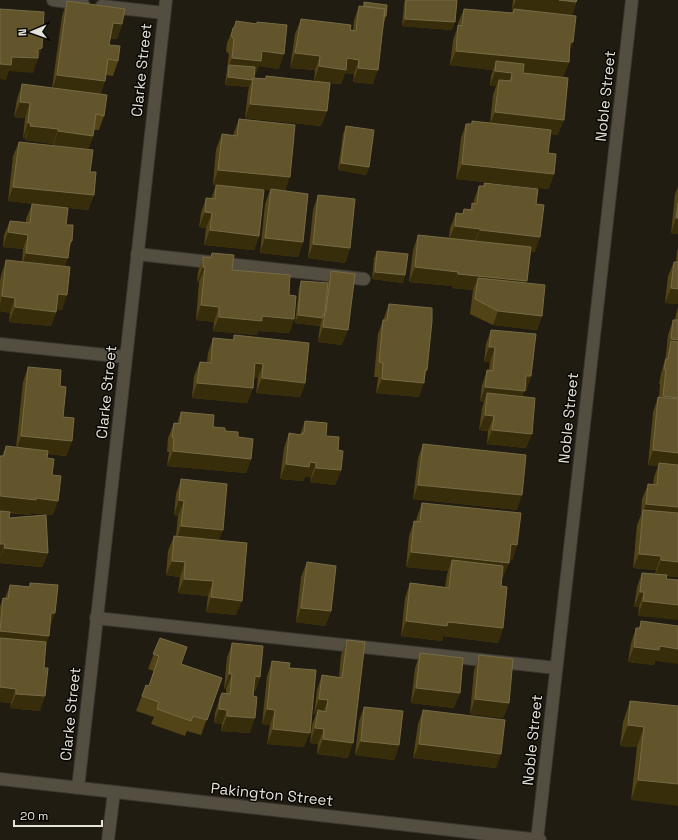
<svg xmlns="http://www.w3.org/2000/svg" width="678" height="840" font-family="'Space Grotesk',sans-serif">
  <style>
    .lines { fill: none; stroke-linecap: round; stroke-linejoin: round }
    .service-casing { stroke: #3a3731; stroke-width: 14 }
    .minor-casing { stroke: #3a3731; stroke-width: 14 }
    .tertiary-casing { stroke: #3a3731; stroke-width: 14 }
    .service { stroke: #544e41; stroke-width: 12 }
    .minor { stroke: #544e41; stroke-width: 12 }
    .tertiary { stroke: #544e41; stroke-width: 12 }
    .wall { fill: #524416 }
    .shaded-wall { fill: #382d0b }
    .building { fill: #62552b; stroke: #766b46 }
    .labels { text-anchor: middle; dominant-baseline: central; stroke-width: 3; stroke-linejoin: round; paint-order: stroke }
    .street-label { font-size: 15px; fill: #e5e2da; stroke: #090704 }
  </style>
  <rect width="100%" height="100%" fill="#211c11"/>
  <g class="lines">
    <g class="service-casing">
      <path id="service" d="M137,254L364,279
        M96,618L556,668"/>
    </g>
    <g class="minor-casing">
      <path id="minor" d="M53,0L83,4
        M102,6L164,13
        M0,344L125,357
        M78,788L166,0
        M108,840L114,792"/>
    </g>
    <g class="tertiary-casing">
      <path id="tertiary" d="M0,779L540,840
        M537,840L632,0"/>
    </g>
    <use href="#service" class="service"/>
    <use href="#minor" class="minor"/>
    <use href="#tertiary" class="tertiary"/>
  </g>
  <path class="wall" d="M405,0H454L452,30L402,26L404,3Z
    M513,0H577L572,15L573,42L569,53V62L563,77L558,135L550,134L548,153L549,189L456,179L461,138L466,124H471L472,121L490,123L493,95L496,86H490L491,76L493,70L450,65L453,40L458,26V23L464,9L512,13L513,10H512Z
    M67,1L122,24L117,39L110,38L109,45L118,61L113,76L106,75L105,81L100,95L104,116L99,130H94L93,136L88,150L90,172L94,195L88,210L8,201L13,156L19,142L53,146V144L25,140V138H23L25,118L14,117L17,99L22,84L52,88L62,16Z
    M364,2L386,16L384,23L373,84L353,82L354,74L345,73L341,84L330,83L327,111L321,126L245,118L248,92L249,87L225,85L229,54L226,51L227,43L236,21L279,69L259,66L255,75H254V78L265,79L266,76L314,81L315,70L290,68L295,34L301,19L353,30L354,20L359,6H363Z
    M239,119L285,191L303,242L298,257L260,253L265,204L270,190H264L259,236L254,250L204,245L206,228L199,227L201,213L206,198L211,199L216,185H213L216,149L222,134L233,135Z
    M346,126L369,167L366,175L338,170L343,134Z
    M484,183L536,204L535,252L530,251L527,281L526,283L542,316L537,330L493,325L470,314L473,290L452,288L453,286L409,282L413,250L418,235L449,238L450,228L456,213L462,214L464,209L470,210L472,203H474V200L479,186H483Z
    M678,187V234L671,233L675,194Z
    M318,195L350,248L345,263L308,258L313,210Z
    M32,204L66,225L72,241L69,249L65,266L62,310L57,309L51,326L9,322L10,313L0,311V281L1,275L6,260L22,262L23,249L3,247L4,235L10,221L26,222V219Z
    M678,248V304L665,303L668,276L674,262H676L677,251Z
    M377,251L403,283L372,279L374,258Z
    M212,253L232,270L289,295L294,319L289,333L258,331L257,335L213,331L214,322L196,320L199,282H197L198,272L203,257L210,258Z
    M331,271L342,345L318,342L320,326L295,323L299,288L301,281L327,283Z
    M389,304L427,370L419,397L376,393L378,377H374L378,334Z
    M678,307V577L667,576L638,616L639,607H634L637,587L642,573L655,574L656,570L633,568L637,525L641,515L642,499L648,484L653,485L654,477L658,466L648,465L653,412L658,397H659L660,384H659L661,374L664,363L666,354L668,335L673,320H675L676,314Z
    M491,330L531,376L526,391H524L522,397L526,448L487,444L488,431L479,430L482,408L484,402L480,401L482,385L487,370H489L490,362H484L486,344Z
    M234,335L305,383L300,397L256,393L258,378H254L253,388L247,403L192,398L194,376L200,362H207L208,353L213,338L233,340Z
    M28,367L60,386L63,417L72,441L66,456L48,454L47,458L52,475L53,515L31,513V515L10,513L9,518L48,553L42,567L0,563V456H2L6,446L16,448L23,382Z
    M181,412L238,437L251,459L246,473L167,466L169,452H167L168,438L174,423H177Z
    M305,421L326,436L338,450L341,470L335,485L310,482L311,477H305L303,481L280,479L284,448L289,433L300,435Z
    M423,444L517,510L413,499L418,458Z
    M181,479L219,541L236,615L206,612L208,596L178,593L180,577L166,575L168,551L174,536H176L178,516L174,515L176,494Z
    M422,503L517,545L512,560L509,559L503,577H502L501,586L503,628L498,643L443,636L442,641L401,636L405,598L410,583L445,587L447,575L448,571L406,567L409,536L414,521H416L417,517Z
    M307,562L331,611L325,626L296,622L301,577Z
    M30,583L50,628L46,644L40,711L10,708L11,703L0,702V606L3,598H5L10,585L29,587Z
    M641,621L655,661L654,665L628,662L631,643L636,628H639Z
    M160,638L181,664L222,678L201,735L187,731L185,736L151,724L154,717L136,711L146,685L149,686L154,671L148,669Z
    M347,640L348,758L317,754L318,744L310,743L312,725L316,714H314L317,690L322,675L339,677L341,655Z
    M232,643L260,677L255,691H253L250,733L221,731L222,724L214,723L215,713L220,698L226,693V689H224L227,658Z
    M420,653L454,708L411,703L415,668Z
    M479,655L509,703L503,718L470,714L474,670Z
    M272,661L304,747L267,744L270,725L262,724L267,676Z
    M630,701L678,706L631,800L637,747L620,746L623,722Z
    M364,707L399,745L394,760L355,755L359,721Z
    M423,710L496,768L413,758L418,724Z"/>
  <path class="shaded-wall" d="M516,0H559L576,2L571,17L512,10Z
    M405,19L455,22L452,30L402,26Z
    M113,23L122,24L117,39L107,37Z
    M570,42H573L568,57Z
    M42,48L33,73L9,71L6,80L0,79V64L12,57L38,49Z
    M262,51L284,54L279,69L259,66L255,75L228,73L229,65L232,58Z
    M456,51L569,62L563,77L495,70L496,61L493,70L450,65Z
    M295,53L320,56L315,70L290,68Z
    M347,58L359,60L354,74L345,73L341,84L314,81L319,66Z
    M358,68L378,70L373,84L353,82Z
    M495,71L512,73L507,87L499,80L496,86H490Z
    M57,75L105,81L99,96L52,89Z
    M228,77L252,80L249,87L225,85Z
    M20,102L30,103L25,118L14,117Z
    M250,104L327,111L321,126L245,118Z
    M495,112L564,120L558,135L489,127Z
    M28,123H31L25,138H23Z
    M30,126L58,129L53,144L25,140Z
    M58,131L93,136L88,151L53,146Z
    M341,163L369,167L366,175L338,170Z
    M462,164L554,174L549,189L456,179Z
    M218,170L290,177L285,192L213,185Z
    M13,187L94,195L88,210L8,201Z
    M205,212L212,213L206,228L199,227Z
    M676,218H678V234L671,233Z
    M455,226L480,229L474,243L449,240Z
    M210,230L259,236L254,250L204,245Z
    M480,230L540,237L535,252L474,245Z
    M8,232L28,235L23,249L3,247Z
    M265,238L303,242L298,257L260,253Z
    M313,244L350,248L345,263L308,258Z
    M26,253L68,258L62,272L21,268Z
    M203,267H205L199,282H197Z
    M415,267L458,272L453,286L409,282Z
    M375,272L405,275L403,283L372,279Z
    M458,274L527,281L522,296L478,278L473,290L452,288Z
    M671,288L678,289V304L665,303Z
    M58,294L67,295L62,310L53,309Z
    M2,296L15,298L10,313L0,311V303Z
    M201,305L219,307L214,322L196,320Z
    M15,307L56,312L51,326L9,322Z
    M498,311L542,316L537,330L493,325Z
    M298,315L322,318L320,326L295,323Z
    M262,316L294,319L289,333L258,331L257,335L213,331L219,317Z
    M323,327L348,330L342,345L318,342Z
    M671,339L678,340V355L671,341L666,354Z
    M489,347H495L490,362H484Z
    M255,363L263,364L258,378H250Z
    M526,376H531L526,391H524L519,405L487,393L484,402L480,401L485,387Z
    M262,378L305,383L300,397L256,393Z
    M382,379L424,383L419,397L376,393Z
    M197,383L253,388L247,403L192,398Z
    M663,396L678,398V413L657,411Z
    M485,415L494,416L488,431L479,430Z
    M492,430L532,434L526,448L487,444Z
    M21,436L72,441L66,456L16,451Z
    M653,450L678,453V468L659,463L658,466L648,465Z
    M173,451L251,459L246,473L167,466Z
    M310,462L316,463L311,477H305L303,481L280,479L286,464Z
    M316,468L341,470L335,485L310,482Z
    M418,485L522,495L517,510L413,499Z
    M0,496L36,498L58,501L53,515L31,513V515L0,511Z
    M179,500L184,501L178,516L174,515Z
    M646,504L678,507V523L642,514Z
    M181,526L223,530L217,545L176,541Z
    M0,544H5L0,557Z
    M511,544L517,545L512,560L505,559Z
    M4,548L48,553L42,567L0,563V558Z
    M411,552L509,563L503,577L451,572L452,560L448,571L406,567Z
    M639,554L661,556L656,570L633,568Z
    M661,560L678,562V577L655,575Z
    M172,561L185,562L180,577L166,575Z
    M184,579L213,581L208,596L178,593Z
    M640,592H644L639,607H634Z
    M211,597L242,601L236,615L206,612Z
    M643,601L678,605V620L638,616Z
    M301,608L331,611L325,626L296,622Z
    M51,613H55L50,628Z
    M406,621L448,622L503,628L498,643L443,636L442,641L401,636Z
    M0,631L49,636L44,650L0,646Z
    M660,646L678,649V664L655,661L654,665L628,662L634,647Z
    M229,674H232L226,689H224Z
    M255,676L260,677L255,691H249Z
    M0,687L16,689L11,703L0,702Z
    M416,688L460,693L454,708L411,703Z
    M16,694L45,696L40,711L10,708Z
    M319,699L328,700L322,715L318,710L316,714H314Z
    M475,699L509,703L503,718L470,714Z
    M219,709L227,710L222,724L214,723Z
    M267,709L275,710L270,725L262,724Z
    M227,716L255,718L250,733L221,731Z
    M628,725L644,727L637,747L620,746Z
    M315,728L324,729L318,744L310,743Z
    M273,729L310,733L304,747L267,744Z
    M323,739L353,743L348,758L317,754Z
    M361,741L399,745L394,760L355,755Z
    M419,744L501,754L496,768L413,758Z
    M638,780L678,784V806L631,800Z"/>
  <path class="building" d="M406,0H457L455,22L405,19Z
    M559,0H577L576,2Z
    M67,1L125,9L122,24L113,23L109,45L120,46L118,61L108,59L105,81L57,75Z
    M364,2L387,5L386,16H384L385,9L364,6Z
    M359,6L385,9L378,70L358,68L359,60L347,58L346,70L319,66L320,56L295,53L301,19L351,25L350,30L356,31Z
    M0,9L44,12L42,48L38,49V58L12,57L11,65L0,64Z
    M464,9L513,13L514,9L576,16L573,42H570L569,62L456,51L458,25L462,26Z
    M236,21L257,24V22L287,25L284,54L262,51L261,61L232,58L234,39L231,36L233,28L235,27Z
    M496,61L524,64L523,73L568,78L564,120L495,112L499,80L511,81L512,73L495,71Z
    M229,65L255,67L254,78H253L252,80L228,77Z
    M266,76L330,83L327,111L250,104L253,78L266,79Z
    M22,84L107,95L104,116L96,114L93,136L58,131V129L30,126L31,123H28L30,103L20,102Z
    M239,119L295,125L290,177L218,170L222,134L237,136Z
    M472,121L551,130L548,153L556,154L554,174L462,164L466,124H472Z
    M346,126L374,130L369,167L341,163Z
    M19,142L93,150L90,172H96L94,195L13,187Z
    M484,183L538,189L536,204L544,205L540,237L480,230V229L455,226L456,213L463,214L464,209L472,210V203L477,204L479,186H485Z
    M216,185L264,190L259,236L210,230L212,213L205,212L206,198L215,199Z
    M271,189L308,194L303,242L265,238Z
    M318,195L355,199L350,248L313,244Z
    M678,203V218H676Z
    M32,204L68,208L66,225H73L72,241H70L68,258L26,253L28,235L8,232L10,221L30,223Z
    M418,235L531,247L527,281L458,274V272L415,267Z
    M377,251L408,254L405,275L375,272Z
    M212,253L234,255L232,270L290,275L289,295L296,296L294,319L262,316V321L219,317V307L201,305L205,267H203V257L211,258Z
    M6,260L70,267L67,295L58,294L56,312L15,307V298L2,296Z
    M674,262H678V289L671,288Z
    M331,271L355,274L348,330L323,327L325,311H326Z
    M478,278L545,285L542,316L498,311L475,299Z
    M301,281L328,283L325,312L322,318L298,315Z
    M389,304L432,308V321L427,370H425L424,383L382,379L383,363L379,362L383,320H387Z
    M673,320H678V340L671,339Z
    M491,330L536,334L531,376H526L525,391L485,387L487,370L493,371L495,347H489Z
    M234,335L309,343L305,383L262,378L263,364L255,363L253,388L197,383L200,362L211,363L213,338L234,340Z
    M671,341L678,342V398L663,396L666,370L664,369L666,359H668Z
    M28,367L61,370L60,386L66,387L63,417L74,418L72,441L21,436Z
    M487,393L535,398L532,434L492,430L494,416L485,415Z
    M658,397L678,399V453L653,450Z
    M181,412L214,415L213,427L225,428V431L238,432V437L253,439L251,459L173,451L174,438L172,437L174,423L180,424Z
    M305,421L327,423L326,436L339,437L338,450L343,451L341,470L316,468V463L310,462L309,467L286,464L289,433L301,435L302,433H304Z
    M423,444L526,455L522,495L418,485Z
    M6,446L48,451L47,458L54,459L52,475L61,476L58,501L36,498V500L0,496V456H4Z
    M659,463L678,465V507L646,504L648,484L657,485Z
    M181,479L227,484L223,530L181,526L184,501L179,500Z
    M422,503L521,513L517,545L511,544L509,563L411,552L414,521L420,522Z
    M643,510L678,513V562L661,560V556L639,554Z
    M0,511L10,512L9,518L46,515L48,553L4,548L5,544H0Z
    M174,536L247,543L242,601L211,597L213,581L184,579L185,562L172,561Z
    M452,560L503,566L501,586L507,587L503,628L448,622L447,626L406,621L410,583L449,588Z
    M307,562L336,566L331,611L301,608Z
    M642,573L667,575L666,579L678,580V605L643,601L644,592H640Z
    M30,583L58,585L55,613H51L49,636L0,631L3,598L8,599L10,585L30,587Z
    M641,621L678,626V649L660,646L659,650L634,647L636,628H640Z
    M0,638L46,642L44,668H48L45,696L16,694V689L0,687Z
    M160,638L187,647L181,664L222,678L207,720L193,716L191,721L157,709L159,702L142,696L146,685L149,686L159,656L153,654Z
    M347,640L365,642L353,743L323,739L324,729L315,728L318,710L326,712L328,700L319,699L322,675L342,678Z
    M232,643L263,646L260,677L255,676L253,696L257,697L255,718L227,716V710L219,709L220,698L222,693L230,694L232,674H229Z
    M420,653L463,658L460,693L416,688Z
    M479,655L513,659L509,703L475,699Z
    M272,661L290,663L289,668L316,670L310,733L273,729L275,710L267,709Z
    M630,701L678,706V784L638,780L644,727L628,725Z
    M364,707L403,711L399,745L361,741Z
    M423,710L505,720L501,754L419,744Z"/>
  <g class="labels">
    <g class="street-label">
      <text transform="translate(141 70) rotate(-84)">Clarke Street</text>
      <text transform="translate(605 96) rotate(-84)">Noble Street</text>
      <text transform="translate(106 392) rotate(-84)">Clarke Street</text>
      <text transform="translate(568 418) rotate(-84)">Noble Street</text>
      <text transform="translate(70 714) rotate(-84)">Clarke Street</text>
      <text transform="translate(532 740) rotate(-84)">Noble Street</text>
      <text transform="translate(272 794) rotate(6)">Pakington Street</text>
    </g>
  </g>
  <g transform="translate(32 32) rotate(268)" stroke="#090704" stroke-width="3" paint-order="stroke">
  <path d="M0-3L7 15L0 10L-7 15Z" fill="#e5e2da"/>
  <text y="-6" font-size="11" font-weight="bold" text-anchor="middle" fill="#e5e2da">N</text>
  </g>
  <path d="M14 820v6h88v-6" fill="none" stroke="#e5e2da" stroke-width="2"/>
  <text x="20" y="820" font-size="12" fill="#e5e2da" stroke="#090704" stroke-width="3" paint-order="stroke">20 m</text>
</svg>
